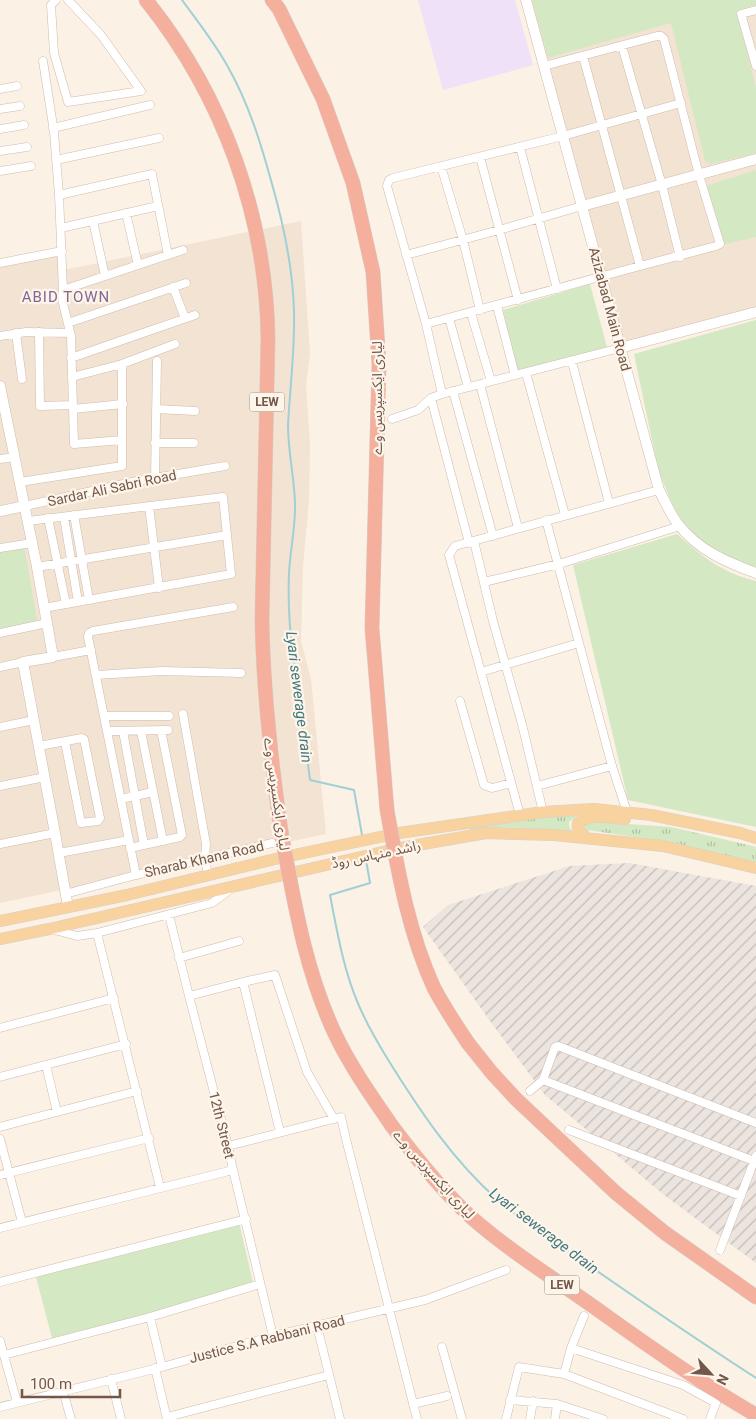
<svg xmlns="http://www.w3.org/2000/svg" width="756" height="1419" font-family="Roboto,'Noto Sans Arabic',sans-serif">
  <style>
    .residential { fill: #f3e3d3 }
    .industrial { fill: url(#industrial-furrows) }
    .education { fill: #eee1f8 }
    .grass { fill: url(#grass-tufts) }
    .park { fill: #d4e9c3 }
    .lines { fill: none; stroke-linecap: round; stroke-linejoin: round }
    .stream { stroke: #a0d0d6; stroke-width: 2 }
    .street-casing { stroke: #cfbbae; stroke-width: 9 }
    .secondary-casing { stroke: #d1baab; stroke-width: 11 }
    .primary-casing { stroke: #d8d0cd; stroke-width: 12 }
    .highway-casing { stroke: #d8d0cd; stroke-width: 15 }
    .street { stroke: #fff; stroke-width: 8 }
    .secondary { stroke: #fff; stroke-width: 10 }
    .primary { stroke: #f8d29f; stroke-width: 11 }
    .highway { stroke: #f4af9d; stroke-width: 14 }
    .highway-bridge-casing { stroke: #d8d0cd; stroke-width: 15; stroke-linecap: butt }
    .highway-bridge { stroke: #f4af9d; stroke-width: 14 }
    .labels { text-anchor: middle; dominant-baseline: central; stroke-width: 4.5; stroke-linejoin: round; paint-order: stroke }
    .shield { fill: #fef5ea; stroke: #9d867b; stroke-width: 1 }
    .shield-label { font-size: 12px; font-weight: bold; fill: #73574b }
    .street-label { font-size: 14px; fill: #73574b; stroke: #fef5ea }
    .neighbourhood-label { font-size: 15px; letter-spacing: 1px; fill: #836696; stroke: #fef5ea }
    .water-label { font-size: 15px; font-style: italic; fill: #42787f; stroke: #fef5ea }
  </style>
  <defs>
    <pattern id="industrial-furrows" width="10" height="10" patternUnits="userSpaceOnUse" patternTransform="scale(1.25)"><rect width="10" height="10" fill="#ebe4df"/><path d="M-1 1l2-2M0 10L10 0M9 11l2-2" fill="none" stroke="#c3bcb7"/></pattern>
    <pattern id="grass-tufts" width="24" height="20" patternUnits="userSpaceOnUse" patternTransform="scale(1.25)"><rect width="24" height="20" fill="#d4e9c3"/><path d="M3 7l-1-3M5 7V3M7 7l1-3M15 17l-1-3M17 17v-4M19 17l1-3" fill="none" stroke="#b0c0a0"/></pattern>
  </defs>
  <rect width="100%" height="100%" fill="#fbf1e4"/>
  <path class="residential" d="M526,0H756V316L623,352Z
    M301,221L310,353L306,385L310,444L309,501L303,566L301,641L311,679L326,834L0,903V263L60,250L64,270Z"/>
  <path class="industrial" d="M629,863L756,886V1263L664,1195L545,1095L490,1021L423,927L448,905L570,866Z"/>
  <path class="education" d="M418,0H515L533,65L443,90Z"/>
  <path class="grass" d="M581,813L569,822V826L574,834C539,827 505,826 470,830L469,827L543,817Z
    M587,821L671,827L744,844L756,847V865L648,839L587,830L583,827Z"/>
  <path class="park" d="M532,0H756V5L742,9L737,13L756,88V153L711,164L705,161L671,23L548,58Z
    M756,170V237L722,245L706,186Z
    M590,284L607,347L517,372L503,310Z
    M756,320V568L718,554L688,533L673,507L658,469L634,354Z
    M677,534C704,558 721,572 756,581V827L628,800L573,565Z
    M24,545L38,625L0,633V550Z
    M239,1222L254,1287L52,1338L36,1277Z"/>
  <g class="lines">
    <path class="stream" d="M182,0C198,22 215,43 228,67C249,104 261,144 272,184C284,226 293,268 294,312C295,350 290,387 288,425C288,451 294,476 295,502C296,526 290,550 289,574C286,642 302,713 310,780L354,790L362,835
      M366,860L370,883L330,895C337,931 343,967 357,1001C365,1021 376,1040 387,1058C418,1108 453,1161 498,1200C525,1224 557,1244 587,1264C643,1303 699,1341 756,1378"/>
    <g class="street-casing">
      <path id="street" d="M56,0L51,5L54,53L68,102L141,91L101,35L68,0
        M756,10L741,14L756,66
        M622,46L662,185L680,257
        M583,56L640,266
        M43,61L54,132L59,195L63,290
        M0,89L17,86
        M0,109L20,106
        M53,128L150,105
        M0,129L24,125
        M520,147L557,289
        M0,151L27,147
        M480,157L518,300
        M56,160L159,138
        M441,166L463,240L480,310
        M0,171L31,166
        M59,195L152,174L168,255
        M126,213L138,265
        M93,221L105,276
        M61,228L158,206
        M406,255L499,230L582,206
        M0,263L62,251
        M173,287L185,318
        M497,306L515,375
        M471,313L491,381
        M449,318L468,387
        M68,323L186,283
        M426,324L640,266L716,246L720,244L699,175L664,39L661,36H657L544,66
        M39,332L40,406L73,405
        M16,333L22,379
        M0,336L26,332L70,333
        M71,358L195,315
        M572,362L609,503
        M526,373L565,515
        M72,377L122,364L175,344
        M480,384L518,528
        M453,391L493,536
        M442,394L426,324L387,186L389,180L393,178L563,136L681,103
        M431,398L469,543
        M73,409L123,404
        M156,409L195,411
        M392,419L418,410L431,398L442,394L620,348
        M122,440L74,444L71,336L62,299L63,290L183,250
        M155,443H194
        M0,459L15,457
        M155,478L157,361
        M20,482L122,466V364
        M25,506L137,481L225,466
        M149,506L159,588
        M74,515L89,600
        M64,517L78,602
        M48,518L66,604
        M546,520L612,766L627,812
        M28,521L223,497L231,574L44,608
        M474,541L493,621L522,724L543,812
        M0,548L32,543
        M37,567L227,535
        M484,582L559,564L680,526
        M0,633L47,623
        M53,657L91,650
        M0,667L23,662
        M481,672L579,643
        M96,675L162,671L241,673
        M460,701L484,785L492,788L511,783
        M183,714L206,844L205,859L208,876
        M104,716H169
        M0,727L34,720
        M107,731L168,730
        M123,731L144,845
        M141,731L163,841
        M39,746L82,738L84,739L100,818L98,821L81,823L65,742
        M0,786L45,777
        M537,786L612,766
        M121,799L153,792
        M520,815L449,555L455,546L659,490
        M0,844L55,833
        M130,848L180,837L182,835L161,730
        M59,853L129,840
        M136,875L272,843
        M65,894L136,875L88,637L89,633L93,631L233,607
        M169,915L189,996L228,1146L233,1170L273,1336
        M51,929L77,936L97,933L160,1187
        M97,933L212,903L231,889
        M179,958L239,941
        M243,982L280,1132
        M189,996L243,982L275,975L307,1072L334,1119
        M0,1028L114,998
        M46,1065L57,1112
        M0,1077L126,1044
        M530,1091L543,1080
        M0,1127L137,1091
        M569,1130L741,1196
        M0,1139L22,1222
        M228,1146L341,1117L346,1139L417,1419
        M754,1161L543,1080L555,1047L558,1046L756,1123
        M0,1175L149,1138
        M0,1228L233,1170
        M720,1250L756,1156
        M0,1282L246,1219
        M150,1317L162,1367
        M317,1326L340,1419
        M0,1341L17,1402
        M442,1347L462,1419
        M571,1348L584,1316
        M4,1355L150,1317L260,1284
        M155,1368L167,1419
        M564,1374L571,1348L683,1385L716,1403L710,1419
        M111,1379L121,1419
        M63,1391L71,1419
        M510,1400L557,1404L603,1419
        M413,1404L447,1396
        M0,1407L162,1367L273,1336L425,1300L506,1270
        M167,1417L329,1375
        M506,1419L519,1367L564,1374L683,1419
        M530,1419L533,1401
        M555,1419L557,1404"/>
    </g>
    <g class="secondary-casing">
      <path id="secondary" d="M526,0L659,490C665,501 670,514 678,524C698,550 726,562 756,573
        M582,206L756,159
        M620,348L756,312
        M0,386L37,567L53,657L23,662L55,833L68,907
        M0,511L25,506"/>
    </g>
    <g class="primary-casing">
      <path id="primary" d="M587,838C582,833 576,830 578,823C591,813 610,818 625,819
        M0,921L127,895L275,859L399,833L543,812L594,809L651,815L740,833L756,838
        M0,939L49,929L400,848L486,833L554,835L663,846L756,868"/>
    </g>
    <g class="highway-casing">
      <path id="highway" d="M146,0C223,96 266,215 268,338L262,619C263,690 271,760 281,831
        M272,0L279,9L323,99L353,183L373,272L379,364L372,628L387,810
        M468,1043L492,1073L516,1099L616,1193L665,1233L756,1297
        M392,1126C416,1158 442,1191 472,1218C512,1253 558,1281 601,1312C651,1348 702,1384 756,1415"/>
    </g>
    <use href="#street" class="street"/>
    <use href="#secondary" class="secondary"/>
    <use href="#primary" class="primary"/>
    <use href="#highway" class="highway"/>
    <g class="highway-bridge-casing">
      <path id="highway-bridge" d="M387,810C398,871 408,931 434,988C444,1007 456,1025 468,1043
        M281,831C294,901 305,971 336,1036C351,1067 372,1097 392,1126"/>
    </g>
    <use href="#highway-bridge" class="highway-bridge"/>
  </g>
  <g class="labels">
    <g class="shield">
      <rect x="249.5" y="392.5" width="35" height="19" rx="4"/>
      <rect x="544.5" y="1275.5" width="35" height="19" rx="4"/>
    </g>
    <g class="shield-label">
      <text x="267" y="402">LEW</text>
      <text x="562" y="1285">LEW</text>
    </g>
    <g class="street-label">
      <text transform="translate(610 309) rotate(75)">Azizabad Main Road</text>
      <text transform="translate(377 398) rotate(-90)">لیاری ایکسپریس وے</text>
      <text transform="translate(112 488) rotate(-12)">Sardar Ali Sabri Road</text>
      <text transform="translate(277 794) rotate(82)">لیاری ایکسپریس وے</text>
      <text transform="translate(376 854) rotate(-12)">راشد منہاس روڈ</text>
      <text transform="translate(204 859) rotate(-13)">Sharab Khana Road</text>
      <text transform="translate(222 1125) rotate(76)">12th Street</text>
      <text transform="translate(434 1174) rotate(48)">لیاری ایکسپریس وے</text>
      <text transform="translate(267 1339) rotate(-14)">Justice S.A Rabbani Road</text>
    </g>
    <g class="neighbourhood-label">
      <text x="66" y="297">ABID TOWN</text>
    </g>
    <g class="water-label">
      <text transform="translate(299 697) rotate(83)">Lyari sewerage drain</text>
      <text transform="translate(544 1231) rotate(37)">Lyari sewerage drain</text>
    </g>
  </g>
  <g transform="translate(711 1374) rotate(116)" stroke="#fef5ea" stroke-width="4" paint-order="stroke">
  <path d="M0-4L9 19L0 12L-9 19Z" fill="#73574b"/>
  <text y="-8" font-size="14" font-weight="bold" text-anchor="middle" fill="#73574b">N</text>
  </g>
  <path d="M22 1389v8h98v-8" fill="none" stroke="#73574b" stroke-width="2.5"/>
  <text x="30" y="1389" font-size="15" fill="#73574b" stroke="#fef5ea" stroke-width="4" paint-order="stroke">100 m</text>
</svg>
